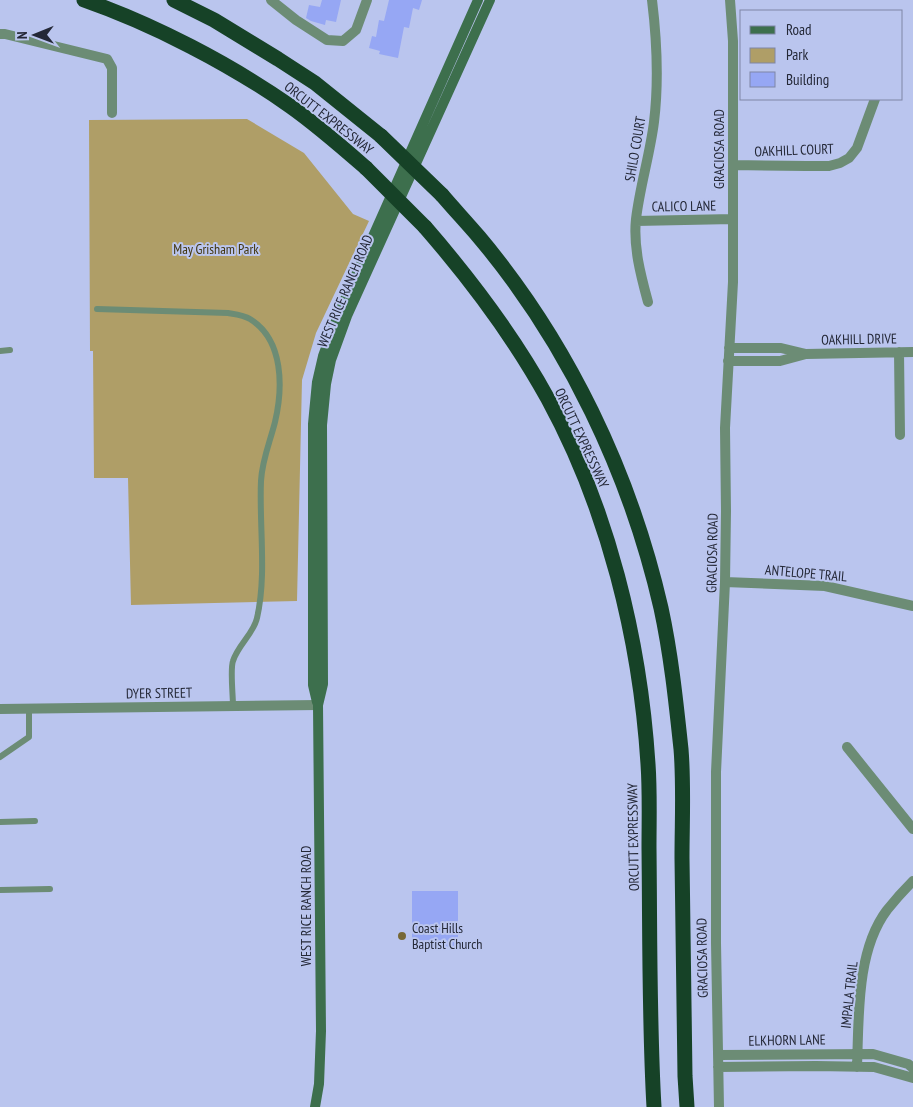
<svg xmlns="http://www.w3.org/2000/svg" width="913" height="1107" font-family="'PT Sans Narrow',sans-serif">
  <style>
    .green { fill: #af9e67 }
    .building { fill: #96a7f4 }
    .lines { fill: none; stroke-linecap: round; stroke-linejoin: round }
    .lane { stroke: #6c8c75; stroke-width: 6 }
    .street { stroke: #6c8c75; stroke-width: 10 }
    .secondary { stroke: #3d6f4d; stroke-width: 10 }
    .highway { stroke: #164227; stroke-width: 15 }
    .highway-bridge { stroke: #164227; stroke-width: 15 }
    .poi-dot { fill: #776836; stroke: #bac5ee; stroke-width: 2 }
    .labels { text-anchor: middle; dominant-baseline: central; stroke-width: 4; stroke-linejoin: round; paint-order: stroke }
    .street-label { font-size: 14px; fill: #242837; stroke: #bac5ee }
    .park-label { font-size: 14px; fill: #40350e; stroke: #bac5ee }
    .poi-label { font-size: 14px; fill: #242837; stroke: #bac5ee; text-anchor: start }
  </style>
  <rect width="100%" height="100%" fill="#bac5ee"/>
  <path class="green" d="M247,119L304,153L353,214L369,221L316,333L302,380L297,601L131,605L128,478H94L93,351H90L89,120Z"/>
  <path class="building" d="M322,0H341L336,22L326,20L325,25L311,21L306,18L309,5L320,7Z
    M389,0H422L419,10L413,8L409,28L404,27L398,58L379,54L380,51L369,48L372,36L376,37L379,20L384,21Z
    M412,891H458V947H412Z"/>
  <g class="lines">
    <path class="lane" d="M97,309L228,313C234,314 244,315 250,319C284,340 283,388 275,422C270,442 262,460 261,481C259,525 267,575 257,618C254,633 238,645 233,661C230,669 233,695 233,706
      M0,351L10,350
      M0,757L29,737V709
      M0,822L35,821
      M0,890L50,889"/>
    <path class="street" d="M271,0L296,20L327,40L343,41L356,30L367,0
      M0,34H5L107,59L112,68V113
      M733,165L806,166H829L840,163L849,158L857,148L875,99
      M636,221L733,219
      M648,302C641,276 633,247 636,219C640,186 650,154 654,122C659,81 657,41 652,0
      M729,348H781L806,354L913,352
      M899,352L900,435
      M728,361H780L806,354
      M725,582L825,586L913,606
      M0,709L318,705
      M847,747L913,829
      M718,1055L873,1054L908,1064L913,1068
      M718,1067L816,1066L874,1067L913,1078
      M857,1067C859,1017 856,951 887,910C895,900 904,890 913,881
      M719,1107L716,943V772L725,582L726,511L725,428L733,282V41L730,0"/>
    <path class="secondary" d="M317,702L313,685V424L317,382L323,356L338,315L478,0
      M315,1107L319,1084L321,1031L318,705L323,684L322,425L326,384L331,360L347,316L490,0"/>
    <path class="highway" d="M84,0C153,24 230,64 290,106C317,125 342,147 366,168
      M174,0L214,20L278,59L315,83L381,136
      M442,195C454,209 467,223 479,237C568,343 630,473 661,608C671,654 676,702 681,749C684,785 682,822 682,858C683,930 684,1003 685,1076L687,1107
      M425,227C471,280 514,337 548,399C608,509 640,639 648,764C650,792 649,820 649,848C650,934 649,1021 654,1107"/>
    <path class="highway-bridge" d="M381,136L442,195
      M366,168L425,227"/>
  </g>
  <circle class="poi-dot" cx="402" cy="936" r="5"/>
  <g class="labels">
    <g class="street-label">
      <text transform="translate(329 118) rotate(38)">ORCUTT EXPRESSWAY</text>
      <text transform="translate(635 149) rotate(-80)">SHILO COURT</text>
      <text transform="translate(719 149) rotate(-90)">GRACIOSA ROAD</text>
      <text transform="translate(794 150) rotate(-2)">OAKHILL COURT</text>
      <text transform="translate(684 206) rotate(-1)">CALICO LANE</text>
      <text transform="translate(345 291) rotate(-67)">WEST RICE RANCH ROAD</text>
      <text transform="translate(859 339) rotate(-1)">OAKHILL DRIVE</text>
      <text transform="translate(582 438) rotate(65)">ORCUTT EXPRESSWAY</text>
      <text transform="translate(712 553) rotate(-89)">GRACIOSA ROAD</text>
      <text transform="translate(806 573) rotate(5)">ANTELOPE TRAIL</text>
      <text transform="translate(159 693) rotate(-1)">DYER STREET</text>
      <text transform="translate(633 837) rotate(-91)">ORCUTT EXPRESSWAY</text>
      <text transform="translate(306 906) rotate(-90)">WEST RICE RANCH ROAD</text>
      <text transform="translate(702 958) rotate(-91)">GRACIOSA ROAD</text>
      <text transform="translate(849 995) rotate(-84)">IMPALA TRAIL</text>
      <text transform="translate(787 1040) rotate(-1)">ELKHORN LANE</text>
    </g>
    <g class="park-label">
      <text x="216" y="249">May Grisham Park</text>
    </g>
    <g class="poi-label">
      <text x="412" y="928">Coast Hills<tspan x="412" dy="16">Baptist Church</tspan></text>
    </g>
  </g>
  <rect x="740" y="10" width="162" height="90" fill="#bac5ee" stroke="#7e86a5"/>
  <rect x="750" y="26" width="25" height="8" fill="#3d6f4d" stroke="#7e86a5"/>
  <text x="786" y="35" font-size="15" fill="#242837">Road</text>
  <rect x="750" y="48" width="25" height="15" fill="#af9e67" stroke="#7e86a5"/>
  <text x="786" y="60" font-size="15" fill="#242837">Park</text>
  <rect x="750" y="72" width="25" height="15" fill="#96a7f4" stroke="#7e86a5"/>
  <text x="786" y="85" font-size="15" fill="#242837">Building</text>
  <g transform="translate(35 35) rotate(269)" stroke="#bac5ee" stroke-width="4" paint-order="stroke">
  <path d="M0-4L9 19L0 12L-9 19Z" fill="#242837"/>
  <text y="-8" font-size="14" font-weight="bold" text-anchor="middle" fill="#242837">N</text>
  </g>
</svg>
